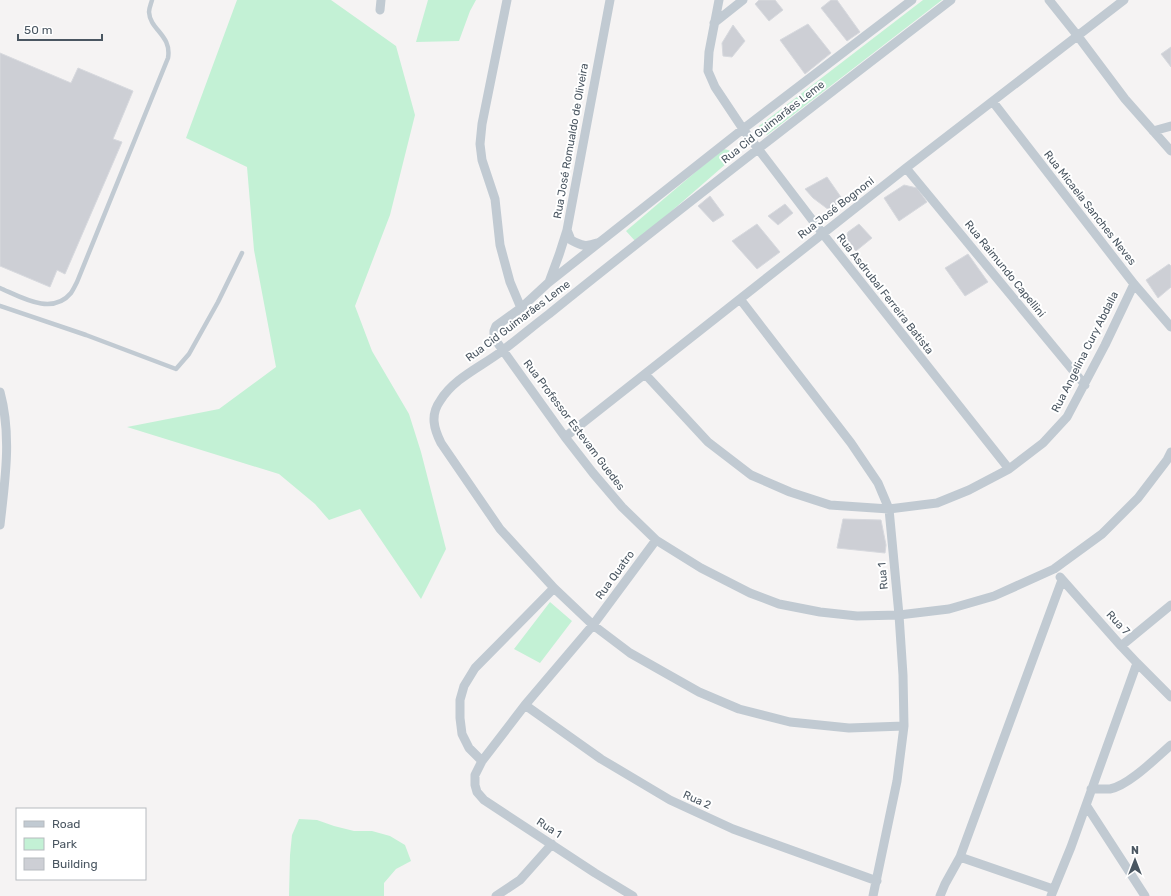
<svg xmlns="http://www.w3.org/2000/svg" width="1171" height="896" font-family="Rubik,sans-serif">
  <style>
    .green { fill: #c3f1d5 }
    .building { fill: #cdcfd5; stroke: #d7d9de }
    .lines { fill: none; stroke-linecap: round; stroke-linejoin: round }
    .lane { stroke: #c1cad2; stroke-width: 4.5 }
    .street { stroke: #c1cad2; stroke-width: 9 }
    .labels { text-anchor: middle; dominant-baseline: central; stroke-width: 4; stroke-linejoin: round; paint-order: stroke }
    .street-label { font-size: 11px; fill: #4a5661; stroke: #fff }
  </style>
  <rect width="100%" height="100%" fill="#f5f3f3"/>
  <path class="green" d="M237,0H331L396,46L415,115L390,215L355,306L372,351L409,414L421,452L446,549L421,599L360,509L329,520L315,504L279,474L127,427L219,409L276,367L254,250L247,167L186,138Z
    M428,0H476L470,11L459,41L416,42Z
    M923,0H942L767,135L759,126Z
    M724,149L732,151L735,156L636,242L626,231L699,169Z
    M550,602L572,621L540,663L514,649Z
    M299,819L317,820L334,826L354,831H372L390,836L405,845L411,861L396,869L384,883V896H289L290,855L292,835Z"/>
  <path class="building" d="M759,0H775L783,10L769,21L755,4Z
    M831,0H837L860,32L847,41L821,8Z
    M808,24L831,53L805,74L780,40Z
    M733,25L745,41L732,57L723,56L722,43Z
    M1171,47V67L1161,54Z
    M0,53L71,83L78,68L133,91L113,139L122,142L65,274L57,270L50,287L0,266Z
    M827,177L843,200L829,210L813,198L805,189Z
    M904,185L917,188L927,202L899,221L884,198Z
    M710,196L724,215L713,222L698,206Z
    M785,204L793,213L778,225L768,216Z
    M757,224L780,252L757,269L732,241Z
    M859,224L872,238L856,251L845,239L848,232Z
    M968,254L988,282L965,296L945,268Z
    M1169,264L1171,266V287L1158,298L1146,280Z
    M843,519L881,520L886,545L885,553L837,548Z"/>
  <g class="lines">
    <path class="lane" d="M0,288C21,297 52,316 71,293C73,290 75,286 77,282L168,58C172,35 150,30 149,12C149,8 151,4 152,0
      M0,306L86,335L176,369L189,354L218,302L242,253"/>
    <path class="street" d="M507,0L482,124L480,144L482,160L495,199L500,245L510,282L521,308
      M719,0L709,52L708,71L715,87L743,129L823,234L1009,469
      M912,0L743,129L548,283L521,308L496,326L494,331V338L565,437L593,473L622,507L656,540L701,568L750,593L779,604L820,612L857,616L899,615L949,609L994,596L1054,569L1102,534L1138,498L1167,460L1171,452
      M1049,0L1077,35L1125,99L1171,151
      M380,10L381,0
      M714,23L743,0
      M993,102L1134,284L1171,327
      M1153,131L1171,126
      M906,168L1085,385
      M567,230L571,240C582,246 586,247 597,243
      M549,282L559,255L567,230L610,0
      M740,299L851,443L878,483L889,509L899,615L903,675L904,726L897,781L873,896
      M645,374L708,442L751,475L790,492L830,505L889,509L937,503L969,490L1009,469L1043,443L1067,417L1105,345L1134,284
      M0,392C12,436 5,480 0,525
      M565,437L906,168L1124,0
      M1060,577L1121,646L1171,605
      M1137,663L1171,697
      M525,705L601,759L670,800L733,829L877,881
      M904,726L849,728L790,722L739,709L699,692L630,653L593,625L554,588L500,529L441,443C434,429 430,415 440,401C454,378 481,367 502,351C518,339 533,326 549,314C681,207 816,104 951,0
      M482,761L469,748L462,734L460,718V700L464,686L475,668L554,588
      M1091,789C1098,789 1104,789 1110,789C1128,786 1156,758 1171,745
      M1086,805L1145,896
      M960,857L1062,580
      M496,896L520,880L552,844
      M633,896L595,873L484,800L477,792L475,785V775L482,761L525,705L593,625L656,540
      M940,896L945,884L960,857L1053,889
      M1051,896L1071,847L1137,663L1121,646"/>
  </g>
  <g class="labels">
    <g class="street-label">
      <text transform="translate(773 122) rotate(-38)">Rua Cid Guimarães Leme</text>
      <text transform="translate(571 141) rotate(-80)">Rua José Romualdo de Oliveira</text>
      <text transform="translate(836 208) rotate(-38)">Rua José Bognoni</text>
      <text transform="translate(1090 208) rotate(52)">Rua Micaela Sanches Neves</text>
      <text transform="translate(1005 269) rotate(51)">Rua Raimundo Capellini</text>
      <text transform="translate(885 294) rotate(52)">Rua Asdrubal Ferreira Batista</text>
      <text transform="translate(518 321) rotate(-37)">Rua Cid Guimarães Leme</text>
      <text transform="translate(1085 352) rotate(-63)">Rua Angelina Cury Abdalla</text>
      <text transform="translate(574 425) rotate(53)">Rua Professor Estevam Guedes</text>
      <text transform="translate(615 575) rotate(-54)">Rua Quatro</text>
      <text transform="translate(883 576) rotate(-95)">Rua 1</text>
      <text transform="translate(1118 623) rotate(47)">Rua 7</text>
      <text transform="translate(697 800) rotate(24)">Rua 2</text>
      <text transform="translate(549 828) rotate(33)">Rua 1</text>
    </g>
  </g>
  <rect x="16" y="808" width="130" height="72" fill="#ffffff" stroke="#b7bbc0"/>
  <rect x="24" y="821" width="20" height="6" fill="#c1cad2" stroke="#b7bbc0"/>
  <text x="52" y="828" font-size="12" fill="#4a5661">Road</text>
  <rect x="24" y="838" width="20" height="12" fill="#c3f1d5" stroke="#b7bbc0"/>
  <text x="52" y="848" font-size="12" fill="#4a5661">Park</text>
  <rect x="24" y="858" width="20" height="12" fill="#cdcfd5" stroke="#b7bbc0"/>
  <text x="52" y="868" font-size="12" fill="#4a5661">Building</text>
  <g transform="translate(1135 860)" stroke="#ffffff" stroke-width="3" paint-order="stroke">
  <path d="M0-3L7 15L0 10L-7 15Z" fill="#4a5661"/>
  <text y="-6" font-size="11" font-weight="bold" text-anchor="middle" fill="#4a5661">N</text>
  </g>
  <path d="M18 34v6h84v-6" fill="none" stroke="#4a5661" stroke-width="2"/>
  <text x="24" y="34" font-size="12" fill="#4a5661" stroke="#ffffff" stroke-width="3" paint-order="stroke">50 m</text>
</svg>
